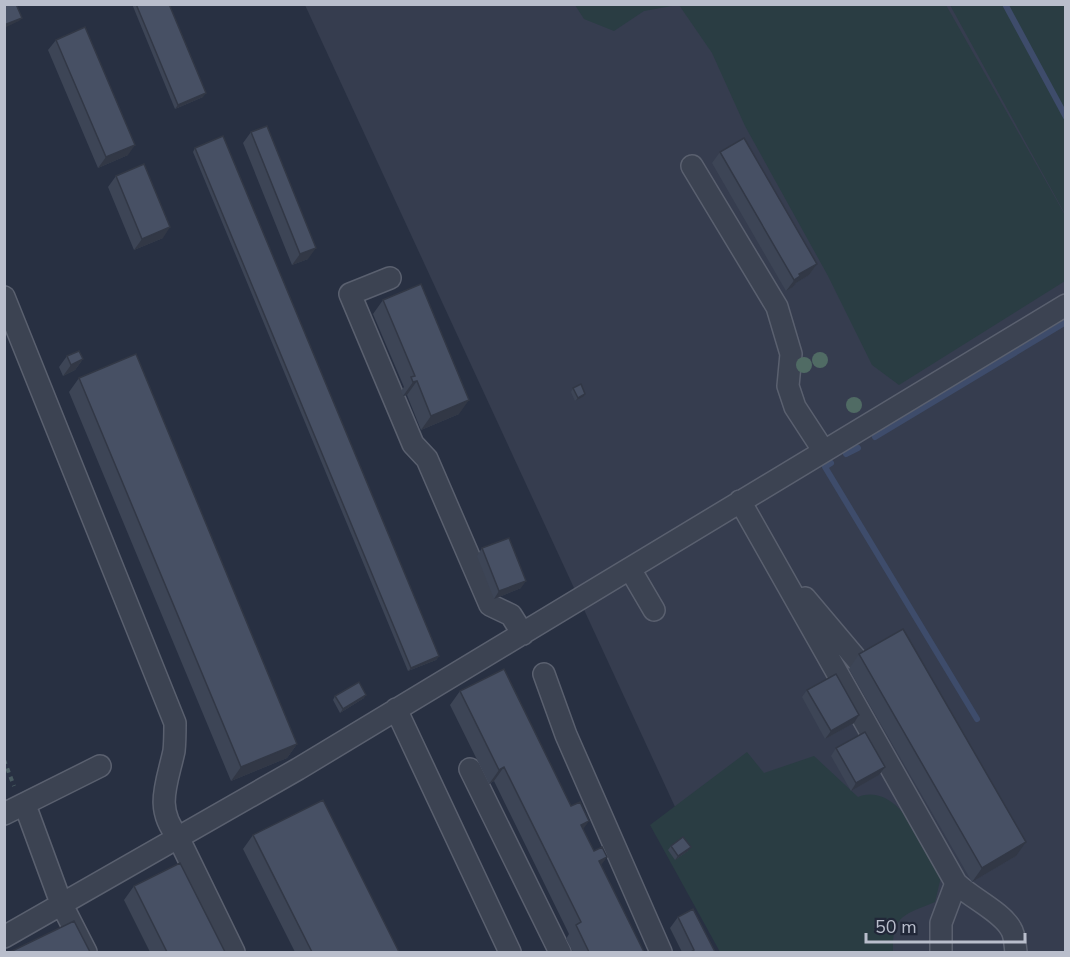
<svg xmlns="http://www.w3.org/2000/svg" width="1070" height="957" font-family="'Nunito Sans',sans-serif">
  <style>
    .airport { fill: #363d4f }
    .green { fill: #2a3d43 }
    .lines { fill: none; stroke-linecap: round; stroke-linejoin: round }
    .stream { stroke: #3e4c6b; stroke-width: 6 }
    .minor-casing { stroke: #5a606f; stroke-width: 24 }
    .path { stroke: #485a60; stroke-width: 4; stroke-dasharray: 4.5 4.5; stroke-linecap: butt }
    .minor { stroke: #3c4352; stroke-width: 21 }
    .tree { fill: #506b64 }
    .wall { fill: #3d4556 }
    .shaded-wall { fill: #323846 }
    .building { fill: #475064; stroke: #323846; stroke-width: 1.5 }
  </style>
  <rect width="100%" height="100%" fill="#283042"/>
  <path class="airport" d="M305,5H1065V952H742Z"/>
  <path class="green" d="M575,5H677L644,11L614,31L584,19Z
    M679,5H946L1065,215V281L899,385L872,365L828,276L745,126L712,53Z
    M950,5H1065V214Z
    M747,752L764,773L814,756L858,797C899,781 926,849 941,877L935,902C904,915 892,915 893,952H720L650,825Z"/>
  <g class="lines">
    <path class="stream" d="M1005,4L1066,117
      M875,437L1066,322
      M846,454L858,448
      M831,463L825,467L977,719"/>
    <g class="minor-casing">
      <path id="minor" d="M692,166L777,307L791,354L788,386L795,407L823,450
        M390,278L350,294L413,444L427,459L490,605L511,615L523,634
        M4,297L175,723C175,732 175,742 174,751C167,784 154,808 178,837L234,952
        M740,501L956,883C971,898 1002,912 1011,929C1015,935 1015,946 1016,952
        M630,569L654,610
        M805,598L859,662
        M544,674L566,735L661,952
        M396,709L510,952
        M470,769L560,952
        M25,805L61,903L86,952
        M4,814L100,766
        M4,937L298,769L1066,305
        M941,952V923L956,883"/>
    </g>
    <path class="path" d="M4,760L14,786"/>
    <use href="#minor" class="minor"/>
  </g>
  <g class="tree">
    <circle cx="820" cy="360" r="8"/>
    <circle cx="804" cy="365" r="8"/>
    <circle cx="854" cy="405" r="8"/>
  </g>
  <path class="wall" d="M132,4H169L203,97L175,109Z
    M56,40L128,155L98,168L48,50Z
    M251,132L308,259L292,265L243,143Z
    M195,148L439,656L436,660L408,671L193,152Z
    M720,152L817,264L809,275L796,283L793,287L786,291L712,163Z
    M116,176L163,238L134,250L108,187Z
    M383,300L459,414L421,430L407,395L403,396L401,391L404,387L373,314Z
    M67,356L83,359L75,370L63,376L59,367Z
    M79,378L297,744L287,758L231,781L69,392Z
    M573,388L583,397L575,401L571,392Z
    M482,548L521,588L494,599L477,556Z
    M859,654L1016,856L972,882L849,669Z
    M807,690L854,723L825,739L802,697Z
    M460,691L583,829L644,952H573L566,939L569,934L494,781L489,784L450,705Z
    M335,696L364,698L340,713L333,700Z
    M836,748L885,767L879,775L851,791L831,756Z
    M253,835L399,952H295L243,849Z
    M671,846L688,851L675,860L668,850Z
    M134,886L225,952H150L124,900Z
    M678,917L715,952H682L670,928Z"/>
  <path class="shaded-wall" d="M22,18L19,21L4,28V25Z
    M206,93L203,97L175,109L178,105Z
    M135,145L128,155L98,168L106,157Z
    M170,227L163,238L134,250L142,239Z
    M316,248L308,259L292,265L300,254Z
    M817,264L809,275L796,283L793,287L786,291L799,274Z
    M83,359L75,370L63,376L71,365Z
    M417,381L407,395L403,396L413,382Z
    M585,394L583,397L575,401L578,398Z
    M469,400L459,414L421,430L431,416Z
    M526,581L521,588L494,599L499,591Z
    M439,656L436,660L408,671L411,668Z
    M366,695L364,698L340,713L343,709Z
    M859,715L854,723L825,739L831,731Z
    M297,744L287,758L231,781L241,767Z
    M504,767L494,781L489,784L499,770Z
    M885,767L879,775L851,791L856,783Z
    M589,821L579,835L581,825Z
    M1026,842L1016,856L972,882L982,868Z
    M691,847L688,851L675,860L678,856Z
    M607,857L597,871L599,861Z"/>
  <path class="building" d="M4,4H16L22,18L4,25Z
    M136,4H169L206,93L178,105Z
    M85,27L135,145L106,157L56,40Z
    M267,126L316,248L300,254L251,132Z
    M223,136L439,656L411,668L195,148Z
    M744,138L817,264L799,274L800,276L794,280L720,152Z
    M144,164L170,227L142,239L116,176Z
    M421,284L469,400L431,416L417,381L413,382L411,377L415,376L383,300Z
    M79,351L83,359L71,365L67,356Z
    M136,354L297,744L241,767L79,378Z
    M581,384L585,394L578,398L573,388Z
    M509,538L526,581L499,591L482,548Z
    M903,629L1026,842L982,868L859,654Z
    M504,669L571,806L580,802L589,821L581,825L594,851L602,847L607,857L599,861L644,952H589L576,925L581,922L504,767L499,770L460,691Z
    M836,674L859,715L831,731L807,690Z
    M359,682L366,695L343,709L335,696Z
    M865,732L885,767L856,783L836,748Z
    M323,800L399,952H312L253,835Z
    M683,837L691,847L678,856L671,846Z
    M180,863L225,952H167L134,886Z
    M693,909L715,952H691L694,950L678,917Z
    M74,921L90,952H10Z"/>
  <rect width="1070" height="957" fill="none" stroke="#b9becc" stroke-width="12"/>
  <path d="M866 933v9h159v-9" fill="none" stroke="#b9becc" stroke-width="3"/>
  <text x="875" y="933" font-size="18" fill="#b9becc" stroke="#212738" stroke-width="4.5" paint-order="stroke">50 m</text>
</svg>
